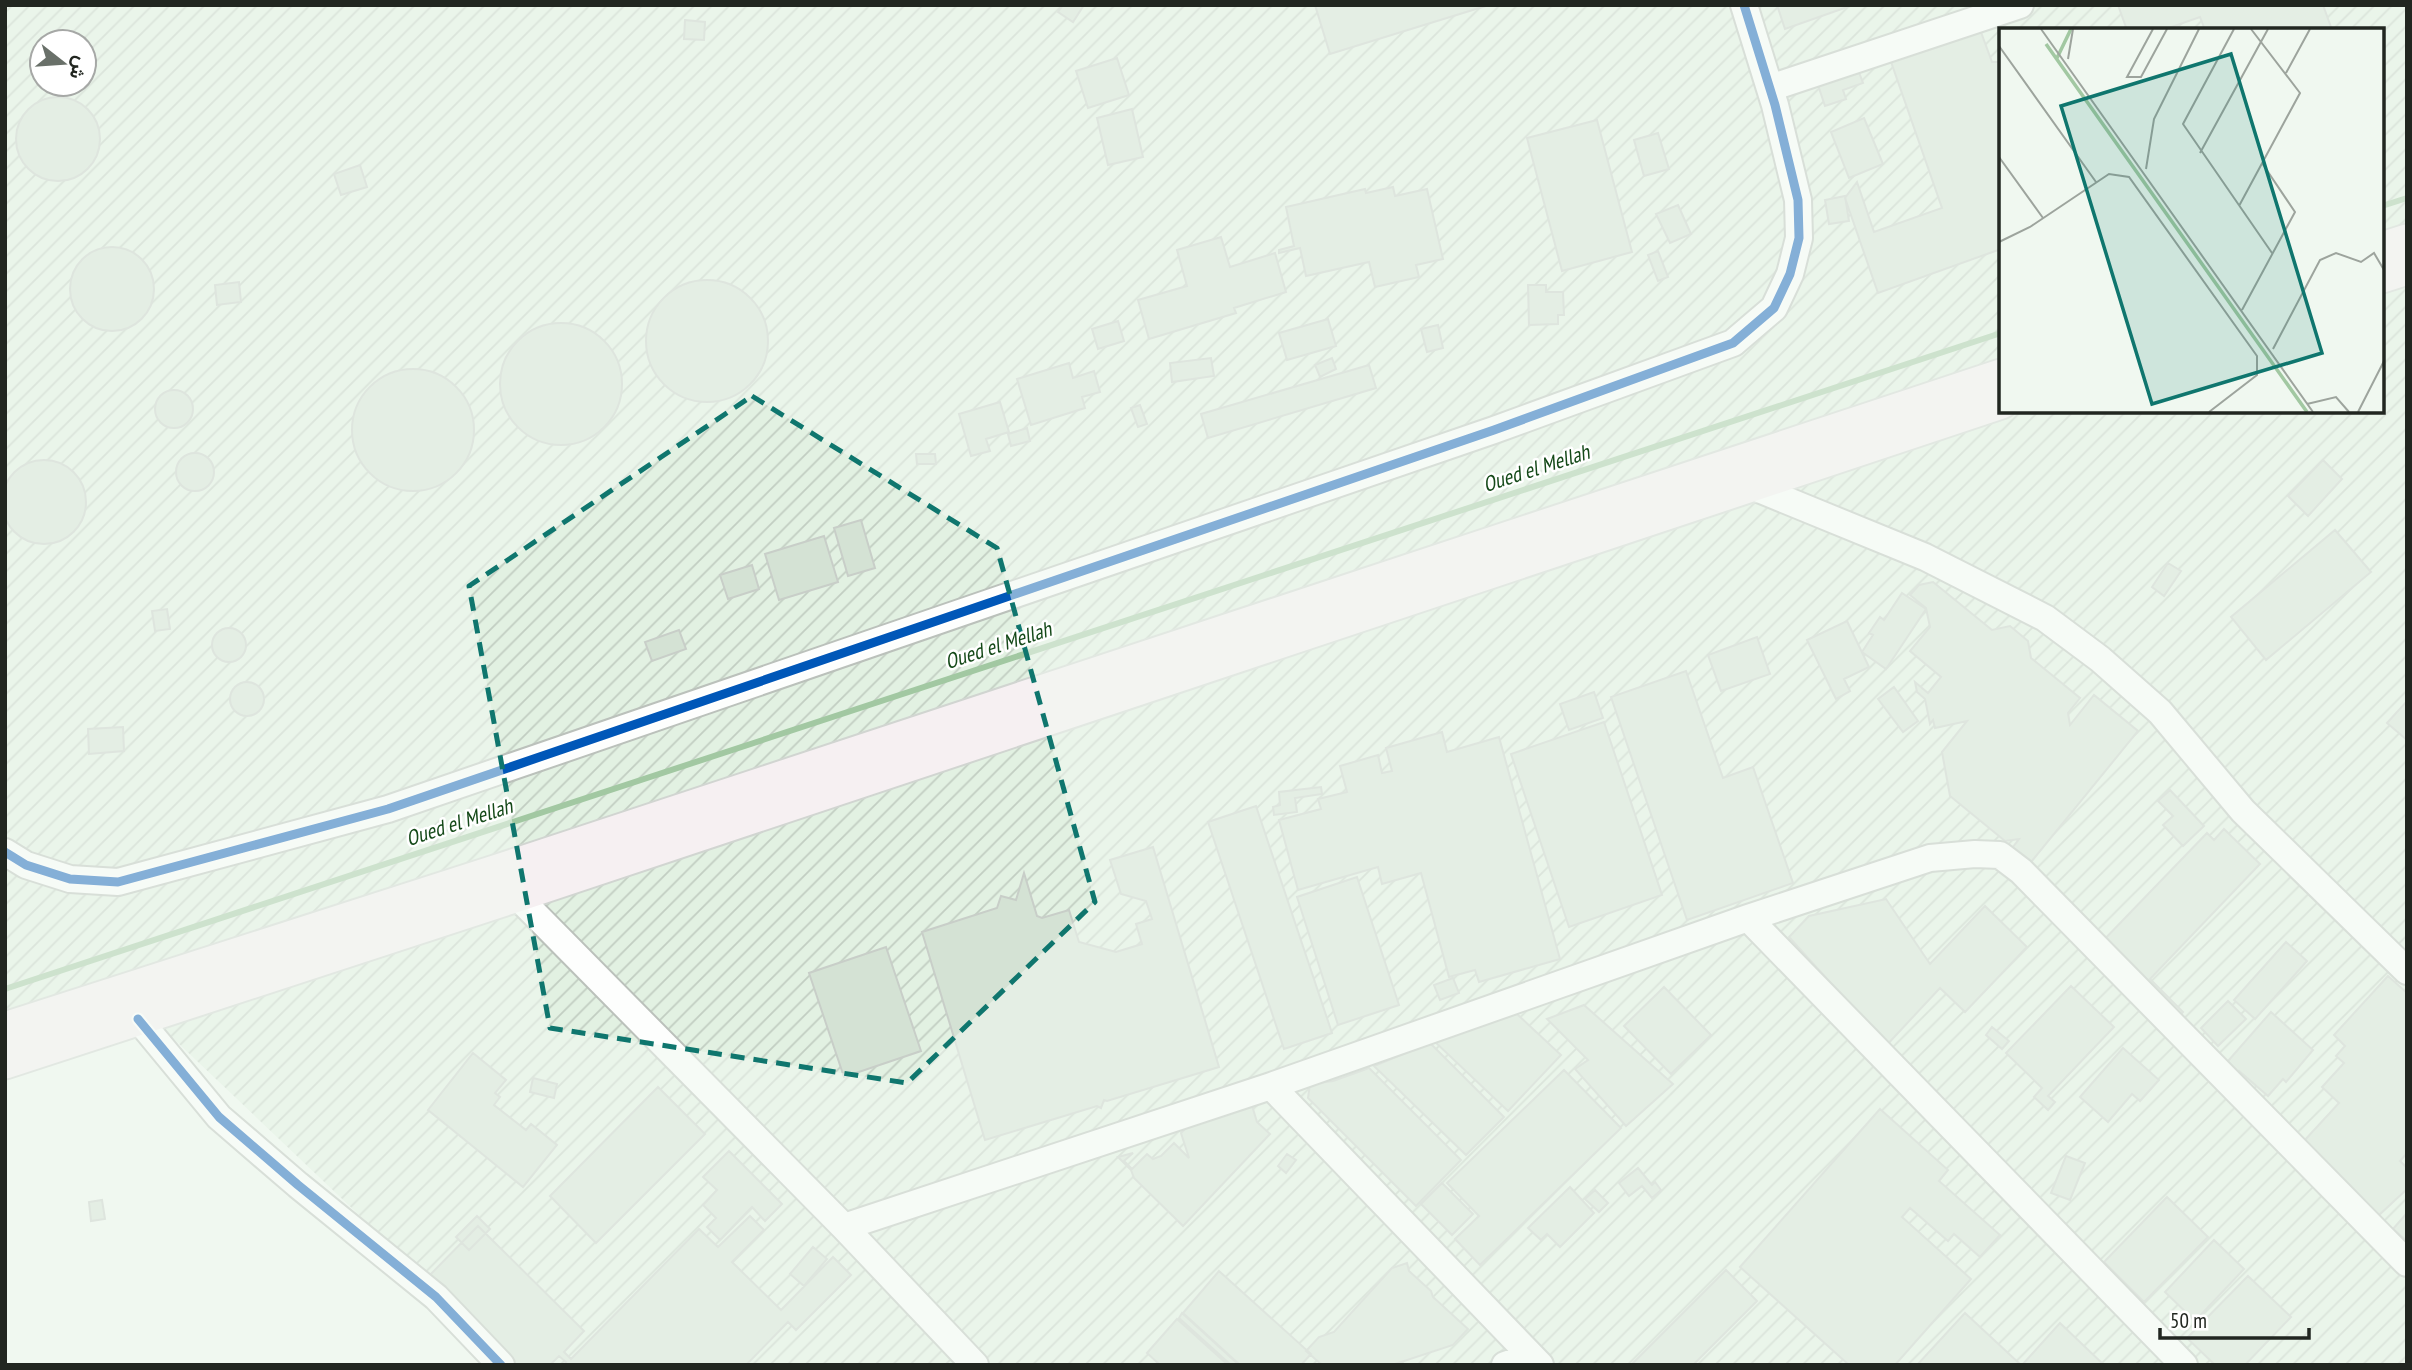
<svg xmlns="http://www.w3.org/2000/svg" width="2412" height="1370" font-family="'PT Sans Narrow',Vazirmatn,sans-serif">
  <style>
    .industrial { fill: url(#industrial-furrows); fill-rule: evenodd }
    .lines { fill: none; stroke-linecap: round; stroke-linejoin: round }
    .stream { stroke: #a2c8a2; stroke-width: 6 }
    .building { fill: #d4e2d4; stroke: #c8cec8; stroke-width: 2 }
    .minor-casing { stroke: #bbc1bb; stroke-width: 30 }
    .major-casing { stroke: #d1d5d1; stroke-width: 37 }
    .minor { stroke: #fdfefd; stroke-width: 26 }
    .major { stroke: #f6f0f2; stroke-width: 33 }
    .cycleway-casing { stroke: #fff; stroke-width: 13 }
    .cycleway { stroke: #0057b8; stroke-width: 9 }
    .marked { fill: none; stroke: #0f766e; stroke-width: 5; stroke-dasharray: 14 9; stroke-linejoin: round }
    .labels { text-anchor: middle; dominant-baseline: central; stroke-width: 5; stroke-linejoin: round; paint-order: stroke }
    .water-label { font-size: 21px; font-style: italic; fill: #144918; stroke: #fff }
    .inset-river { fill: none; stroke: #a2c8a2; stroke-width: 3.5 }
    .inset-road { fill: none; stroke: #9da49d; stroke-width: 2 }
    .view { fill: #0f766e; fill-opacity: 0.15; stroke: #0f766e; stroke-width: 3.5 }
    .inset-edge { fill: none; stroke: #212620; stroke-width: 3.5 }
  </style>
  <defs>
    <pattern id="industrial-furrows" width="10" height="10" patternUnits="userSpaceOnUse" patternTransform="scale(1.75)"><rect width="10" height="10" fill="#e2f1e2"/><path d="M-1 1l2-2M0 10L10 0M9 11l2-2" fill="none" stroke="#c2cec2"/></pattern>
  </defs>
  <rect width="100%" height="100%" fill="#f0f8f0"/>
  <path class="industrial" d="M5,5H2407V1365H517L158,1024L5,1079ZM2001,30H2382V411H2001ZM42,42H84V84H42Z"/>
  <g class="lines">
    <path class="stream" d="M2382,206L2407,198
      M5,989L2001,333"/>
  </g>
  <path class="building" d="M1063,5H1084L1073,22L1058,12Z
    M1315,5H1489L1330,54Z
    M1777,5H1853L1785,29Z
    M2118,5H2323L2332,30H2205L2200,17L2163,30H2127Z
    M685,20L705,22L704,40L684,39Z
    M1978,24L1992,62H2001V249L1878,293L1845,198L1857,182L1874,232L1942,208L1889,56Z
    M1117,58L1129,95L1088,108L1076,71Z
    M1857,67L1863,83L1843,90L1846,99L1825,106L1817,82Z
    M16 139a42 42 0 1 1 84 0a42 42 0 1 1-84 0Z
    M1132,109L1143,157L1108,165L1097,118Z
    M1864,118L1883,164L1849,178L1831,132Z
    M1597,120L1632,252L1562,271L1527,138Z
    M1658,133L1669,169L1644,176L1634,140Z
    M360,165L367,187L341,195L334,174Z
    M1393,187L1395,196L1427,189L1443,259L1416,265L1419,277L1375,287L1369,262L1306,276L1300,248L1279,253V250L1294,246L1286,207L1365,189L1366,193Z
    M1845,196L1849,221L1829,224L1825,200Z
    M1678,205L1691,234L1670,243L1656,214Z
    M1221,237L1230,267L1275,253L1286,292L1234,308L1236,313L1149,339L1138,300L1187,286L1177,250Z
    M70 289a42 42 0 1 1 84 0a42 42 0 1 1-84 0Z
    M1658,251L1668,277L1658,281L1648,255Z
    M646 341a61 61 0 1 1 122 0a61 61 0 1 1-122 0Z
    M239,282L241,302L217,305L215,285Z
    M1528,285H1546V292H1563L1564,315H1558V324L1529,325Z
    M1328,319L1336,346L1287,360L1279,333Z
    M1118,321L1124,341L1098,349L1092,329Z
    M500 384a61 61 0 1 1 122 0a61 61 0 1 1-122 0Z
    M1438,325L1443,348L1427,352L1421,329Z
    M1211,358L1214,376L1172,382L1170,363Z
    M1332,358L1336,369L1320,377L1315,365Z
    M1069,363L1073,378L1094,371L1100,392L1082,397L1085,408L1031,425L1017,379Z
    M1369,365L1376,388L1208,438L1201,414Z
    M352 430a61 61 0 1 1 122 0a61 61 0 1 1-122 0Z
    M155 409a19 19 0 1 1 38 0a19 19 0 1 1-38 0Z
    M1000,402L1009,432L986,439L990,451L971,456L959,414Z
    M1140,405L1147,424L1138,427L1131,408Z
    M1027,428L1030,441L1011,446L1008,434Z
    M176 472a19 19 0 1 1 38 0a19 19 0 1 1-38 0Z
    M916,454H935L936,464H917Z
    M2323,460L2342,479L2308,516L2288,496Z
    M2 502a42 42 0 1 1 84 0a42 42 0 1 1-84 0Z
    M861,520L875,568L848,576L834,528Z
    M2335,530L2371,572L2266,660L2231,617Z
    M824,536L838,582L779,600L765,554Z
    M2168,563L2181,571L2164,596L2152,587Z
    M752,565L759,589L728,599L720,575Z
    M1933,582L1992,630L2010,626L2028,641L2031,658L2080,698L2068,713L2070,725L2094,695L2138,731L2027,867L2009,852L2019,839L2005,841L1950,796L1942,752L1967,721L1935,728L1933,720L1930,724L1925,699L1917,692L1915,682L1928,693L1941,677L1910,651L1930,627L1926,608L1910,595L1919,585Z
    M1902,593L1926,609L1886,669L1862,652L1873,635L1869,633L1880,617L1884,620Z
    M167,609L170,629L155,631L152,611Z
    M1847,621L1869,667L1844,679L1850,691L1836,699L1807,640Z
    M212 645a17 17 0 1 1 34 0a17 17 0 1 1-34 0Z
    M679,630L686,649L652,661L645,642Z
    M1757,637L1770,674L1721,691L1708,655Z
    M1686,671L1723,778L1753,767L1793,883L1687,920L1611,697Z
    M230 699a17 17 0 1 1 34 0a17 17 0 1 1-34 0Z
    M1894,687L1918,721L1903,732L1878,699Z
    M1594,692L1603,718L1569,730L1560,704Z
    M2407,701V740L2387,723Z
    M1604,722L1662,895L1569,927L1511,754Z
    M123,727L124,751L89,754L88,729Z
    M1442,732L1447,752L1499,737L1560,959L1479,982L1475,970L1449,977L1421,873L1382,884L1378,867L1298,890L1279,820L1321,809L1318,799L1347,792L1340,766L1378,755L1382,773L1392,771L1386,748Z
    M1321,787L1322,794L1295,798L1297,812L1274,815L1273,807L1280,805L1279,792Z
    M2170,790L2204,826L2183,846L2163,825L2173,816L2158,801Z
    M1256,806L1332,1033L1284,1049L1208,822Z
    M2224,829L2260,864L2150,979L2183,1012L2174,1022L2097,947L2207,833L2214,840Z
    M1153,847L1219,1067L1107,1101L1104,1100L1101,1108L1097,1106L985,1140L922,932L997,908L1001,896L1016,900L1024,873L1037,916L1042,918L1069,910L1079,942L1116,952L1142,944L1136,924L1152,919L1146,901L1121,894L1110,860Z
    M1357,877L1399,1005L1338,1025L1297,897Z
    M1886,899L1930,964L1985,906L2027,947L1965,1012L1940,988L1884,1048L1841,1007L1847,1001L1789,937L1809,916Z
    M2286,942L2307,961L2255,1019L2234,1000Z
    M886,947L921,1051L844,1077L809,973Z
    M2388,976L2407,993V1153L2400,1161L2407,1168V1189L2378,1216L2303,1142L2339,1103L2322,1087L2344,1063L2336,1056L2345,1046L2334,1035Z
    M1453,978L1459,993L1440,1000L1434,985Z
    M2071,986L2114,1027L2048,1096L2055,1102L2048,1110L2034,1097L2042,1088L2006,1053Z
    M1664,987L1711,1035L1671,1074L1624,1026Z
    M2228,1001L2246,1019L2218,1046L2201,1028Z
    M1584,1005L1673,1084L1626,1126L1575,1069L1588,1060L1547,1019Z
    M2271,1012L2313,1050L2286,1082L2283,1079L2268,1096L2239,1071L2232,1079L2221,1069Z
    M1517,1014L1561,1055L1508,1111L1434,1041Z
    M1992,1027L2009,1041L2002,1049L1986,1035Z
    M1430,1043L1504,1117L1466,1155L1374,1066Z
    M2123,1048L2159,1080L2140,1101L2132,1094L2108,1122L2080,1097Z
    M473,1053L506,1080L495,1093L500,1097L494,1105L526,1130L531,1124L557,1145L523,1187L428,1110Z
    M1369,1068L1461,1160L1416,1206L1308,1098L1310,1084L1333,1081Z
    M1564,1070L1621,1128L1480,1265L1455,1239L1479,1216L1447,1183Z
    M533,1078L557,1084L554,1098L530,1092Z
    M658,1087L705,1134L596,1243L550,1196Z
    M1250,1099L1257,1122L1270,1134L1183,1226L1134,1178L1131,1170L1118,1157L1133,1153L1124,1161L1132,1169L1147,1154L1153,1159L1161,1156L1174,1143L1189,1158L1181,1133L1193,1121Z
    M1880,1109L1948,1170L1939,1181L2000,1235L1980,1257L1954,1234L1948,1241L1910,1208L1902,1217L1971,1279L1895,1365H1849L1740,1267Z
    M729,1151L782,1204L765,1221L752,1207L720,1240L707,1227L716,1218L703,1205L717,1190L703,1177Z
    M1287,1154L1296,1160L1286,1173L1278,1166Z
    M2066,1156L2085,1163L2070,1200L2051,1193Z
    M1638,1168L1652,1185L1655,1182L1661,1190L1652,1198L1642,1186L1629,1196L1619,1183Z
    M1442,1183L1473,1214L1452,1235L1421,1204Z
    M1570,1187L1594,1213L1560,1247L1547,1234L1541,1240L1528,1228Z
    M1595,1190L1608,1203L1599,1212L1585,1199Z
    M2167,1197L2208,1237L2144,1302L2104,1262Z
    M102,1200L105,1219L91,1221L89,1202Z
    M2407,1213V1241L2393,1229Z
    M477,1216L490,1229L469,1250L456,1237Z
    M750,1216L764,1230L732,1262L781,1310L833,1257L851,1275L796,1330L788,1322L746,1365H563L566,1362L559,1356L550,1365H509L424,1281L478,1226L584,1331L564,1352L571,1359L699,1229L718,1247Z
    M2214,1240L2244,1269L2195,1321L2165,1292Z
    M813,1247L827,1259L804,1286L790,1274Z
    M1407,1263L1409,1271L1431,1291L1433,1297L1468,1329L1453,1345L1392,1365H1322L1306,1351L1319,1337L1334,1332L1392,1268Z
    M1726,1270L1757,1301L1693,1365H1631Z
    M1219,1271L1311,1354L1301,1365H1240L1183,1313Z
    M2248,1276L2291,1317L2245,1365H2215L2187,1338Z
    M1182,1313L1239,1365H1231L1179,1318Z
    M1965,1313L2021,1365H1917Z
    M1177,1319L1228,1365H1160L1147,1353Z
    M2060,1323L2104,1365H2022Z"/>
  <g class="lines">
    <g class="minor-casing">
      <path id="minor" d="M1770,88L2020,5
        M1749,485L1925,557L2045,618L2100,659L2160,712L2243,811L2407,971
        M5,852L26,865L70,879L118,882L388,809L1494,430L1733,343L1774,308L1790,274L1799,238L1798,200L1775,105L1744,5
        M504,883L844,1227L975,1365
        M1748,918L2184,1365
        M138,1019L219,1117L298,1185L436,1297L501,1365
        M1271,1086L1540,1365
        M844,1227L1271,1086L1748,918L1930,858L1975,854L2000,855L2021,871L2407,1263
        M1505,1365L1531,1356"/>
    </g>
    <g class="major-casing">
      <path id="major" d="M2382,249L2407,241
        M2382,276L2407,268
        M5,1029L495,872L2001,376
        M5,1062L514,896L2001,402"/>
    </g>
    <use href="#minor" class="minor"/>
    <use href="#major" class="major"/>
    <g class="cycleway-casing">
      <path id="cycleway" d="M5,852L26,865L70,879L118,882L388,809L1494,430L1733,343L1774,308L1790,274L1799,238L1798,200L1775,105L1744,5
        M138,1019L219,1117L298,1185L436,1297L501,1365"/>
    </g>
    <use href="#cycleway" class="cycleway"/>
  </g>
  <path d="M0 0H2412V1370H0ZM752,396L997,548L1095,902L907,1083L550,1028L469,586Z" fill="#f0f8f0" fill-opacity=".55" fill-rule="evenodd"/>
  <path class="marked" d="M752,396L997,548L1095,902L907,1083L550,1028L469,586Z"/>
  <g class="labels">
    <g class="water-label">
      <text transform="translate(1536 468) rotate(-18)">Oued el Mellah</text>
      <text transform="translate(998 645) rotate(-18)">Oued el Mellah</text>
      <text transform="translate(459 822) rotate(-18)">Oued el Mellah</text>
    </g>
  </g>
  <g transform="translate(1999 28)">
    <rect width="385" height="385" fill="#f0f8f0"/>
    <path class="inset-river" d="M47,16L308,384M58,30L72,1"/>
    <path class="inset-road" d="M42,1L314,384M154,1L128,49H142L168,1M235,1L184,96L273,225M0,18L97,154M69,31L74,1M287,45L311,1M201,125L269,1M0,129L44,190M147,141L155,91L200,1M240,178L301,65L252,1M0,214L31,199L110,146L130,149L258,328V347L210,384M243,282L296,184L263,135M274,321L321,232L337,225L362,234L375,225L385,242M308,376L337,369L350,384M359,384L385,333"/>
    <path class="view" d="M232,26L323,325L153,376L62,78Z"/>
    <rect width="385" height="385" class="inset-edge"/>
  </g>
  <rect width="2412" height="1370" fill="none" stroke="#212620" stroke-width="14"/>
  <g transform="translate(63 63) rotate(107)"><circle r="33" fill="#ffffff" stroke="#a6a8a6" stroke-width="2"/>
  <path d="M0-5L12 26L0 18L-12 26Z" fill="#697069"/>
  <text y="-10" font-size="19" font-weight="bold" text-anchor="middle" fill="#212620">ش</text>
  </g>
  <path d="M2160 1328v10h149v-10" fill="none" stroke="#212620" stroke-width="3.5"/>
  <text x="2170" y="1328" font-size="21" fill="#212620" stroke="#ffffff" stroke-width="5" paint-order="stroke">50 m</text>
</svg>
